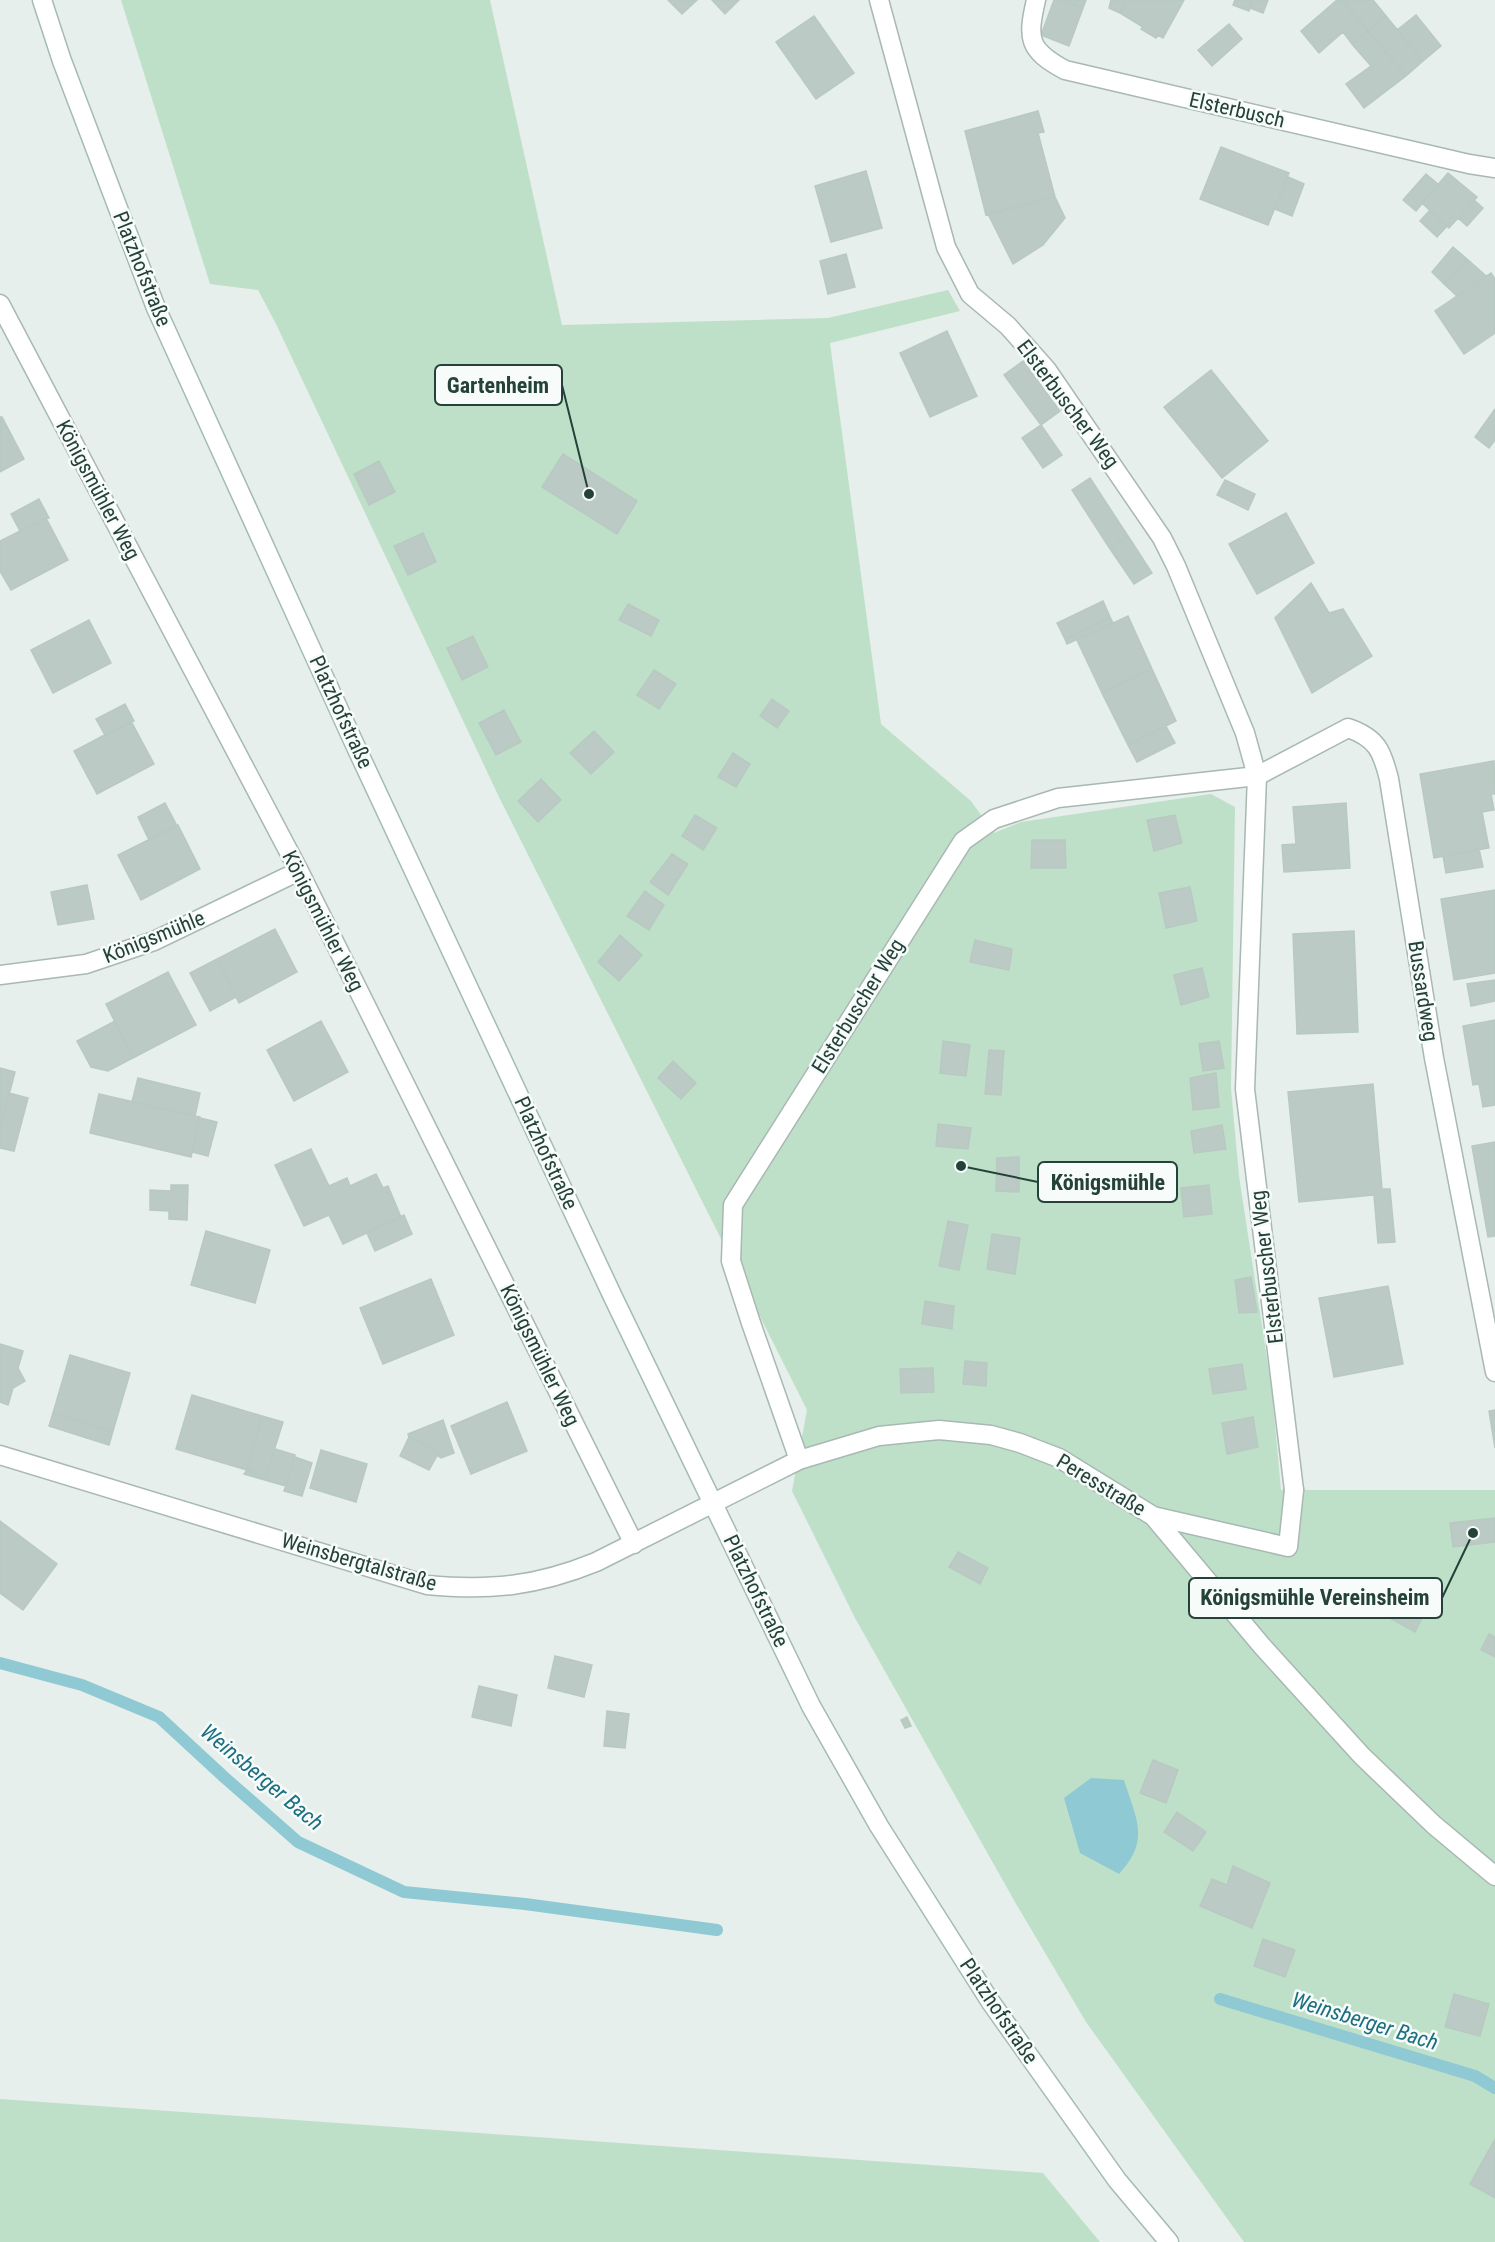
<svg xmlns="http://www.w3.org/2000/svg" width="1495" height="2242" font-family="'Roboto Condensed',sans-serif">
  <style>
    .green { fill: #bfe0c8 }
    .water { fill: #8ec9d4 }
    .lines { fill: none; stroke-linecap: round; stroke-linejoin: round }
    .stream { stroke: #8ec9d4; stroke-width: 12 }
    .building { fill: #bbcac4; stroke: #b8c9c2; stroke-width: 1.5 }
    .lane-casing { stroke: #a8b8b2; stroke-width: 21 }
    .street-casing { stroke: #a8b8b2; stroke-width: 21 }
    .secondary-casing { stroke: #a4bbb3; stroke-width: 21 }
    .lane { stroke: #fff; stroke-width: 18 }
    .street { stroke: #fff; stroke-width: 18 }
    .secondary { stroke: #fff; stroke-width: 18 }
    .labels { text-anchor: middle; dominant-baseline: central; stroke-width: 5; stroke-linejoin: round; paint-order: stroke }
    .street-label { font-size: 21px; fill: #24423a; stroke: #f7fbf9 }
    .water-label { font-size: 22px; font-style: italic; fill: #1c6f80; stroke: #f7fbf9 }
    .leader { fill: none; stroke: #24423a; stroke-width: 2 }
    .callout-dot { fill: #24423a; stroke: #f7fbf9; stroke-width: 2 }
    .callout { fill: #f7fbf9; stroke: #24423a; stroke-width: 2 }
    .callout-label { font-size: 22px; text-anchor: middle; font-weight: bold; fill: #24423a }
  </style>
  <rect width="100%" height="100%" fill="#e6efeb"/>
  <path class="green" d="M121,0H490L562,325L828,318L948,290L960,311L830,343L881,724L971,801L994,833L1021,822L1211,794L1235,807L1231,1088L1239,1176L1272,1391L1281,1490H1495V2242H1244L1086,2022L1015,1902L855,1618L792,1491L807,1410L499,797L276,324L258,290L210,284Z
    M0,2099L1043,2173L1100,2242H0Z"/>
  <path class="water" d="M1091,1778L1124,1780C1136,1819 1151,1840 1119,1874L1080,1853L1064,1798Z"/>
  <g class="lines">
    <path class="stream" d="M0,1663L82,1685L159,1717L224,1777L298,1842L404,1892L525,1904L717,1930
      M1220,1999L1475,2076L1495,2088"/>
  </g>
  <path class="building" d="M668,0H697L682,14Z
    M712,0H739L725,14Z
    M1054,0H1060L1083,8L1069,46L1041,35Z
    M1062,0H1086L1083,8Z
    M1111,0H1127L1120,13L1109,8Z
    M1127,0H1184L1163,38L1158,35L1156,38L1141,29L1143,27L1120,13Z
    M1235,0H1252L1249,11L1233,5Z
    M1252,0H1268L1263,13L1250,8Z
    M1337,0H1342L1368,31L1352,44L1343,32L1319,53L1301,31Z
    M1342,0H1373L1386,16L1368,31Z
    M1416,15L1441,46L1423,61L1397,30Z
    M814,16L854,73L816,99L776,42Z
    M1386,16L1423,61L1406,76L1368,31Z
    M1229,24L1242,39L1212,66L1198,50Z
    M1368,31L1406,76L1364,108L1346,84L1371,66L1352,44Z
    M1038,111L1044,132L1038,133L1055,197L986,215L965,131Z
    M1221,147L1289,173L1268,225L1200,199Z
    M866,171L882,228L831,242L815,186Z
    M1448,173L1477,197L1449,228L1422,203Z
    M1426,174L1438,184L1416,211L1403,200Z
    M1288,177L1304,184L1292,216L1275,209Z
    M1055,197L1065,218L1043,245L1013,264L988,214Z
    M1474,200L1483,208L1467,226L1458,218Z
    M1430,210L1447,226L1437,237L1420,221Z
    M1453,247L1467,259L1444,284L1432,272Z
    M846,254L855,287L828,294L820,261Z
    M1467,259L1486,276L1457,296L1444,284Z
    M1491,273L1495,279V333L1464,354L1435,311Z
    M947,331L977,396L930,417L900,353Z
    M1023,361L1060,411L1041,425L1004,375Z
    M1211,370L1268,441L1222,478L1164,407Z
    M1495,409V440L1489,448L1475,437Z
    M0,417H2L24,459L0,472Z
    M1041,425L1062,455L1043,468L1022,438Z
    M563,454L637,501L617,534L542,487Z
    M379,461L395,492L369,505L354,474Z
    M1090,478L1128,536L1110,549L1072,490Z
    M1225,480L1255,494L1248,510L1217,495Z
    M39,499L49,518H46L20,531L11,514Z
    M1286,513L1314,563L1257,594L1229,544Z
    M46,518L68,560L11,590L0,571V541Z
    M423,533L436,562L408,575L394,546Z
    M1128,536L1152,573L1134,584L1110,549Z
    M1311,583L1329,613L1343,609L1372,656L1312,693L1275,618Z
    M1103,601L1110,617L1065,639L1057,623Z
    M628,604L659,620L651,636L619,620Z
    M1128,616L1152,669L1102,693L1077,640Z
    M1110,617L1113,623L1067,644L1065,639Z
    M89,620L111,663L53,693L31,650Z
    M473,636L488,667L462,680L447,648Z
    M1152,669L1176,721L1128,745L1102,693Z
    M654,670L676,684L659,709L637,695Z
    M772,699L789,711L777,728L760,716Z
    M125,704L134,721L105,735L96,719Z
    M504,710L521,742L496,755L479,723Z
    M131,721L154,764L97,794L74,751Z
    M1166,726L1175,743L1137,762L1128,745Z
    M594,731L614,752L591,774L570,753Z
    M733,753L750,764L736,787L718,777Z
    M1494,761L1495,794H1491L1494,810L1482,812L1489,848L1434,858L1420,774Z
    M541,779L561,800L538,822L518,801Z
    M165,803L177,826L149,840L138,817Z
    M1346,803L1350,868L1284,872L1282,845L1296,844L1293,807Z
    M695,815L717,828L703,850L682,836Z
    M1175,815L1182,843L1154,851L1147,820Z
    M178,825L200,869L141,900L118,855Z
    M1032,840H1065L1066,868H1031Z
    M1479,849L1483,867L1446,873L1443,856Z
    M672,854L688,864L668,895L650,882Z
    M87,885L94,919L58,925L51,892Z
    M1190,887L1197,921L1166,928L1159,893Z
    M1495,890V973L1454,980L1441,899Z
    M645,891L664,905L649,930L627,916Z
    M275,929L297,972L239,1003L217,959Z
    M1354,931L1358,1032L1297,1034L1293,934Z
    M620,935L642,955L619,981L598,962Z
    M975,940L1012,949L1009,970L970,962Z
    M217,959L236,997L210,1011L190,973Z
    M1202,968L1209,997L1181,1005L1174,975Z
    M168,972L196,1025L133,1058L106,1004Z
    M1495,980V1001L1471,1006L1467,984Z
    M1495,1020V1105L1483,1107L1479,1084L1473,1085L1463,1026Z
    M115,1021L133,1058L108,1071L91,1067L77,1041Z
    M321,1021L348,1072L294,1101L267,1050Z
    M943,1041L970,1045L966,1076L940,1073Z
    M1219,1041L1224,1068L1203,1071L1199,1044Z
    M989,1050L1004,1051L1001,1095L985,1094Z
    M673,1061L696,1083L681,1099L658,1078Z
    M0,1068L15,1072L0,1129Z
    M1216,1073L1219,1107L1193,1110L1190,1078Z
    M138,1078L200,1093L195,1116L132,1102Z
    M1373,1084L1382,1189H1390L1395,1242L1378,1243L1374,1195L1299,1202L1288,1092Z
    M9,1093L28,1098L14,1151L0,1148V1129Z
    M99,1094L200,1117L191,1157L90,1133Z
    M200,1118L217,1122L208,1156L192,1152Z
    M938,1124L971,1128L968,1149L936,1146Z
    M1222,1125L1226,1149L1194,1153L1191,1131Z
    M1495,1142V1236L1488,1237L1472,1146Z
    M311,1149L329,1186L347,1178L350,1186L376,1174L383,1188L388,1186L401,1217L343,1244L329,1215L304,1226L275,1165Z
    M1019,1157V1192L996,1191L997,1158Z
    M171,1185H188L187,1220L169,1219V1211L150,1210V1190L171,1191Z
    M1209,1185L1212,1214L1184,1217L1181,1188Z
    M404,1215L412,1234L375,1251L367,1233Z
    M948,1221L968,1225L959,1270L939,1266Z
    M206,1231L270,1250L255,1303L191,1285Z
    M992,1234L1020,1238L1015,1274L987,1269Z
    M1251,1277L1257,1312L1239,1313L1235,1280Z
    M431,1279L454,1335L383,1364L360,1308Z
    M1388,1286L1403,1364L1334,1377L1319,1298Z
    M925,1301L954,1306L952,1329L922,1324Z
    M0,1344L23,1351L18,1368L25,1381L13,1388L8,1405L0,1402Z
    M70,1355L130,1373L113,1431L53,1413Z
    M965,1361L987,1363L986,1386L963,1384Z
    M1242,1364L1246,1389L1213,1394L1209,1369Z
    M933,1368L934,1392L901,1393L900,1369Z
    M192,1395L262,1416L247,1470L176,1449Z
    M507,1402L527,1451L471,1474L451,1426Z
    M1495,1410V1448L1489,1411Z
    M53,1413L113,1431L109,1445L49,1426Z
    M262,1416L283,1422L266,1476L247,1470Z
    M1253,1417L1258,1447L1227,1454L1222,1423Z
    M443,1420L454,1453L441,1458L437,1455L439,1452L409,1437L408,1434Z
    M409,1437L439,1452L429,1470L400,1456Z
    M275,1449L295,1455L286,1486L244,1474L247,1470L266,1476Z
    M321,1450L367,1464L356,1502L310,1488Z
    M295,1457L312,1463L302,1496L284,1491Z
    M1495,1518V1542L1453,1547L1450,1523Z
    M0,1521L57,1564L23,1610L0,1593Z
    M958,1552L988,1568L980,1584L949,1567Z
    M1392,1600L1423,1616L1415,1632L1384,1615Z
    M1489,1634L1495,1637V1657L1481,1650Z
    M555,1656L592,1665L584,1697L548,1688Z
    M479,1686L517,1695L511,1726L472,1717Z
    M607,1711L629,1714L625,1748L604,1746Z
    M907,1717L911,1726L905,1728L901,1720Z
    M1153,1760L1178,1770L1166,1803L1140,1793Z
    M1177,1812L1206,1832L1193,1851L1164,1832Z
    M1233,1866L1270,1883L1252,1928L1200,1906L1212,1879L1227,1885Z
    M1263,1939L1295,1950L1285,1977L1254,1966Z
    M1454,1994L1489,2004L1480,2036L1445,2027Z
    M1495,2139V2198L1470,2184Z"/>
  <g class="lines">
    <g class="lane-casing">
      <path id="lane" d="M1036,0C1027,39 1028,50 1065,70L1469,164L1495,168
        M1257,776L1245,1089L1294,1490"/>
    </g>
    <g class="street-casing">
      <path id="street" d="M879,0L946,247L970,294L1008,326L1047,370L1162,538L1176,566L1245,733L1257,776
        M0,304L299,871L634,1544
        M0,975L86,964L154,941L299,871
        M0,1455L427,1585C491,1591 537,1586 596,1562L799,1460L879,1436L939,1430L991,1435L1020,1443L1059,1458L1153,1516L1262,1646L1362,1756L1434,1825L1495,1876
        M799,1460L751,1323L731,1261L733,1205L963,841L994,819L1058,798L1257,776L1348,728C1377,738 1382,751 1389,779L1434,1058L1495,1372
        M1153,1516L1288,1547L1294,1490"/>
    </g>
    <g class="secondary-casing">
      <path id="secondary" d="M42,0L62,61L156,308L355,745L613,1297L811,1706L879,1826L990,2001L1117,2180L1169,2242"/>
    </g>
    <use href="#lane" class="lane"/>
    <use href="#street" class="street"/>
    <use href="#secondary" class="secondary"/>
  </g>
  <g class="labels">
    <g class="street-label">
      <text transform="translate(1237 110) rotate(13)">Elsterbusch</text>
      <text transform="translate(142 269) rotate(68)">Platzhofstraße</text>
      <text transform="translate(1068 404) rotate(53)">Elsterbuscher Weg</text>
      <text transform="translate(98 490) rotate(62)">Königsmühler Weg</text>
      <text transform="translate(341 712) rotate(65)">Platzhofstraße</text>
      <text transform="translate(323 921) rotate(63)">Königsmühler Weg</text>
      <text transform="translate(154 937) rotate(-22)">Königsmühle</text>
      <text transform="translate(1423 991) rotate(81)">Bussardweg</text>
      <text transform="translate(858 1006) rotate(-58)">Elsterbuscher Weg</text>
      <text transform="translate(546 1153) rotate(65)">Platzhofstraße</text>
      <text transform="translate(1267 1267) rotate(-97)">Elsterbuscher Weg</text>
      <text transform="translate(540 1355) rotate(64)">Königsmühler Weg</text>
      <text transform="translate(1101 1485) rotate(31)">Peresstraße</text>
      <text transform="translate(359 1562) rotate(16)">Weinsbergtalstraße</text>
      <text transform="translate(756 1591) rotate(64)">Platzhofstraße</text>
      <text transform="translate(999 2011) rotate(56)">Platzhofstraße</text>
    </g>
    <g class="water-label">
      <text transform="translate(262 1777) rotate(40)">Weinsberger Bach</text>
      <text transform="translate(1365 2021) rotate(17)">Weinsberger Bach</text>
    </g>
  </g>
  <path class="leader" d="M589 494L562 385M961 1166L1038 1182M1473 1533L1442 1598"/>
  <g class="callout-dot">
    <circle cx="589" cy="494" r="6"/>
    <circle cx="961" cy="1166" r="6"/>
    <circle cx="1473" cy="1533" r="6"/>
  </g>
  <g class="callout">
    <rect x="435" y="365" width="127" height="40" rx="6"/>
    <rect x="1038" y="1162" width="139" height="40" rx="6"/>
    <rect x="1189" y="1578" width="253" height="40" rx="6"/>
  </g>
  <g class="callout-label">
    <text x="498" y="393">Gartenheim</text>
    <text x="1108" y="1190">Königsmühle</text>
    <text x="1315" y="1605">Königsmühle Vereinsheim</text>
  </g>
</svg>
